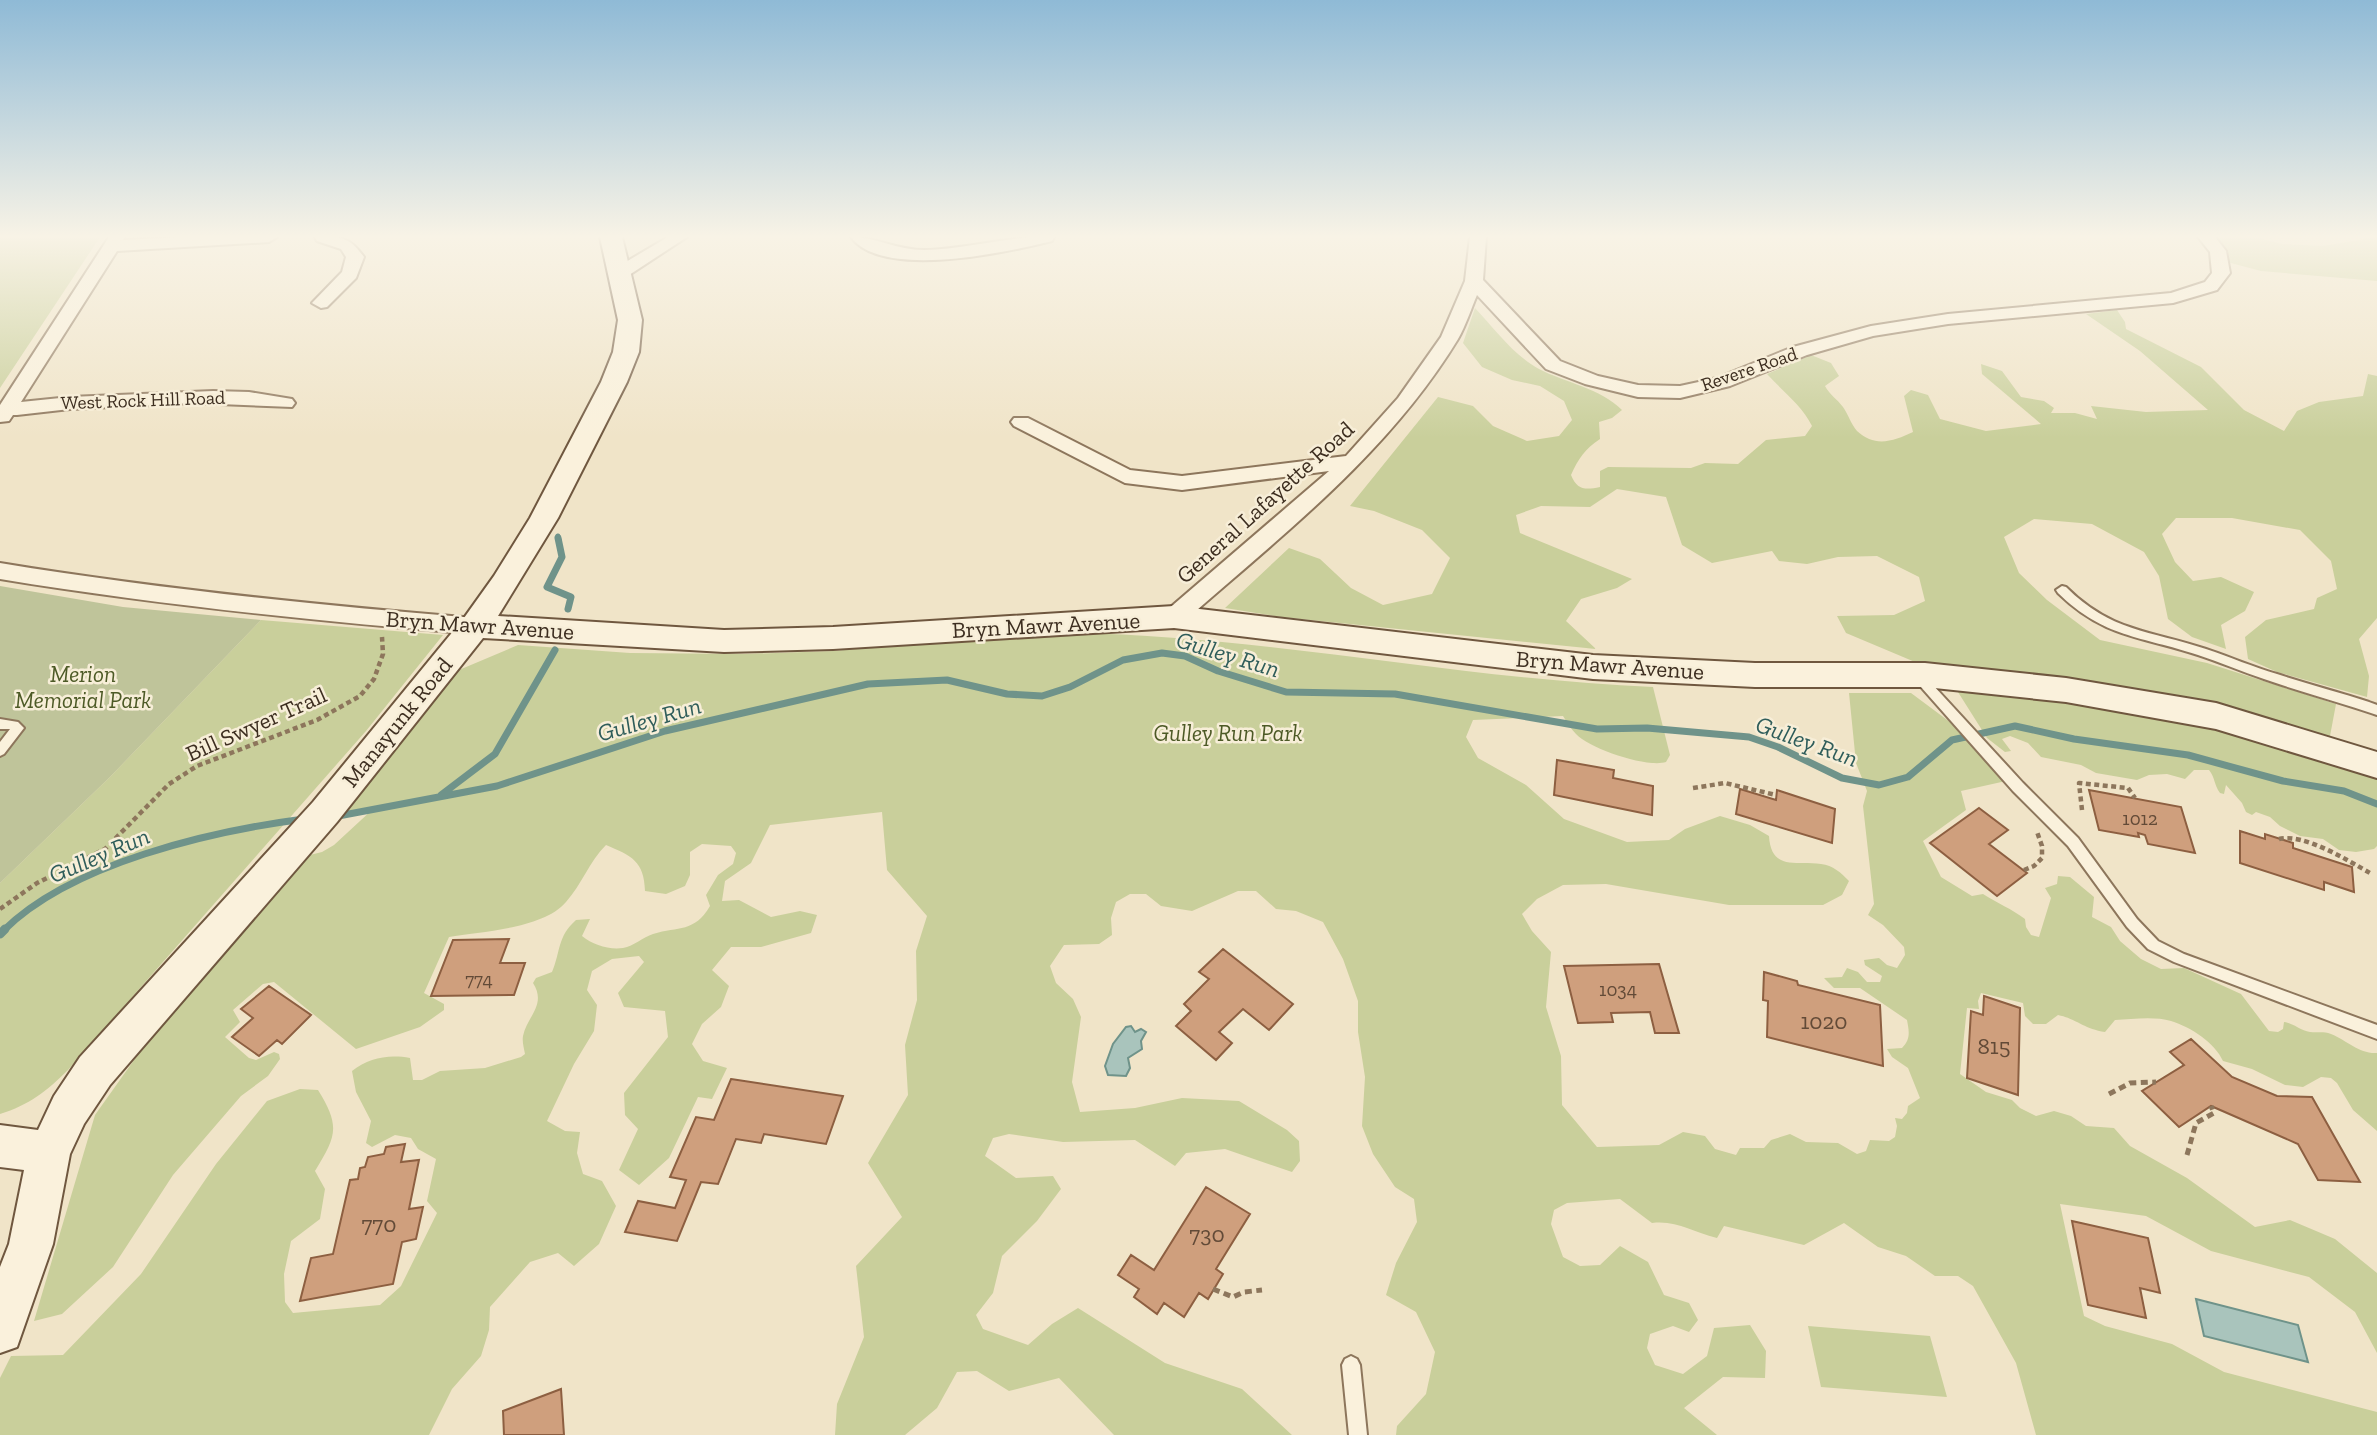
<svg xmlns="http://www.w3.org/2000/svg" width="2377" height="1435" font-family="'Zilla Slab',serif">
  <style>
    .green { fill: #c9cf9b }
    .cemetery { fill: #bfc49a }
    .water { fill: #a9c4bc; stroke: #6f938a; stroke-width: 2 }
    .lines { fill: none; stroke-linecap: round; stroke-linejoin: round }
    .stream-far2 { stroke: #6f938a; stroke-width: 5 }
    .stream-far1 { stroke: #6f938a; stroke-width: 7 }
    .stream { stroke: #6f938a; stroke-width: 9 }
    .building { fill: #cf9f7d; stroke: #8d5f41; stroke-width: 2 }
    .lane-casing { stroke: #8d765c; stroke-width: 4 }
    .street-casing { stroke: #8d765c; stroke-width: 4 }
    .secondary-casing { stroke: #6f573f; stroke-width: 4 }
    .path-far1 { stroke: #8d765c; stroke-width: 4.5; stroke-dasharray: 5 3.5; stroke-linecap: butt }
    .path { stroke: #8d765c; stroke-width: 5; stroke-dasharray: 7 4.5; stroke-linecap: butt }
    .lane { fill: #faf1dc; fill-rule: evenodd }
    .street { fill: #faf1dc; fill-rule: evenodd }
    .secondary { fill: #faf1dc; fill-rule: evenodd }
    .labels { text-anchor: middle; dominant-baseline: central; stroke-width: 5; stroke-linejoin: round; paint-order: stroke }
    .far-street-label { font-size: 19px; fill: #3d2e20; stroke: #f7eed8 }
    .number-label { font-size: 19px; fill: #624a37 }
    .street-label { font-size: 23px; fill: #3d2e20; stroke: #f7eed8 }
    .park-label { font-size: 23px; font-style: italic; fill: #4d5a26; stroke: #f7eed8 }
    .near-number-label { font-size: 23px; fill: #624a37 }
    .water-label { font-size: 24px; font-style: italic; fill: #2f5d5a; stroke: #f7eed8 }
  </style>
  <rect width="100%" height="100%" fill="#f0e4c8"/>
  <path class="green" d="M0,237H100L0,388Z
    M2211,237H2254L2282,244L2323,246L2377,237V281L2261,271L2227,262Z
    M1475,308C1495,329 1513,355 1539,369C1566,383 1600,388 1622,410L1612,418L1599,422L1600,439C1585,449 1578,459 1571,475C1577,490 1585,490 1600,487V471L1608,467L1691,468L1705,463L1738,464L1766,440L1805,436L1812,426C1802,405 1783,392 1767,374L1811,355L1831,363L1839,376L1825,386C1830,395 1837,399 1843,407C1848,414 1851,424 1857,431C1875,448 1894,441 1913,432L1904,396L1911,390L1928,395L1940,419L1986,431L2041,424L1982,374L1981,364L2002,371L2021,397L2044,401L2054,408L2051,413H2075L2097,419L2091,406L2146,412L2208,410L2140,351L2086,314L2117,310L2125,322L2126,329L2201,367L2244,410L2284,431L2297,411L2319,402L2363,396L2368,374L2377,376V618L2359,639L2369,676L2367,697L2277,672L2248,659L2245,637L2266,620L2314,609L2317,598L2337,589L2331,561L2300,530L2232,518H2176L2162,534L2175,562L2193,581L2221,577L2254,592L2245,611L2221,625L2226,649L2192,637L2168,619L2159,576L2144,552L2092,524L2034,519L2004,537L2019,573L2047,600L2100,640L2207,663L2336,704L2330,736L2062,678L1915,662L1846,633L1837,616L1894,615L1925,601L1919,577L1877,556L1838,557L1807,564L1779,561L1772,551L1712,563L1682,545L1666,497L1617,489L1590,507L1541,506L1516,515L1520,533L1632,579L1617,588L1581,599L1566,621L1596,649L1281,617L1225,608L1289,548L1320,559L1351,588L1383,605L1432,594L1450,558L1422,530L1374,511L1350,506L1438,397L1473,406L1493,426L1527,441L1559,436L1572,420L1564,401L1540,386L1512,380L1482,367L1463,343Z
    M261,620L443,635L366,731L68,1070C47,1091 29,1105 0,1114V883L110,777Z
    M1072,633C1267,636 1458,679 1653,687L1670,755L1666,762C1647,768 1590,749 1576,734C1571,729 1567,722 1563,716L1473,720L1466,737L1478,758L1526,785L1564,819L1627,842L1669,840L1685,829L1720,816L1750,825L1769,836C1771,872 1798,860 1821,864C1833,865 1841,873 1849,881L1842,895L1823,905H1729L1606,884L1563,885L1537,899L1522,914L1532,931L1551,952L1546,1007L1561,1056L1562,1105L1597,1147L1659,1145L1683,1132L1705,1136L1715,1149L1736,1155L1740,1148H1764L1771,1140L1790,1134L1806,1142L1838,1143L1857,1154L1866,1151L1870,1140L1889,1141L1895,1137L1897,1126L1895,1118L1902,1119L1907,1113L1908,1106L1920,1098L1908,1068L1892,1057L1887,1049L1902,1048C1911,1039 1909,1031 1907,1020L1860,988H1834L1824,978L1842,977L1847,968L1858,972L1867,982H1880L1882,976L1865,965L1864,960L1879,958L1887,965L1897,968L1905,955L1904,947L1883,925L1868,915L1874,904L1863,806L1867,791L1856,763L1849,693H1911L1958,728L2006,781L1961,791L1966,810L1923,841L1941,877L1972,896L1983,894C1997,903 2012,909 2025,919L2026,927L2031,935L2039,937L2051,898L2045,888L2057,884L2058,876L2070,877L2094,897L2092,917L2111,927L2120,941L2141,959L2161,969L2184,968L2241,994L2269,1031L2278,1032L2283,1029L2284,1022C2293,1023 2301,1031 2310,1032C2318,1033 2323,1031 2331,1034C2348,1041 2359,1054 2377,1053V1131L2353,1110L2337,1083L2331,1078L2321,1077L2303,1087L2285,1085L2252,1069L2223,1061C2215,1043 2191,1027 2171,1021C2155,1016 2132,1019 2115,1020L2105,1032C2084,1029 2077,1019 2058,1015L2046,1024H2033L2025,1016L2023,1003L1981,993L1978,1001L1979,1009L1967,1008L1960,1074L1986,1092L2012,1100L2020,1108L2036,1116L2054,1111L2071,1116L2086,1126L2114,1128L2130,1146L2187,1178L2255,1227L2290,1220L2335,1239L2377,1273V1353L2355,1312L2309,1277L2211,1251L2146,1216L2060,1204L2084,1316L2105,1326L2172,1344L2224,1372L2377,1412V1435H2036L2016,1363L1973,1286L1958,1276H1935L1906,1256L1878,1247L1844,1223L1804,1245L1724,1226L1717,1238C1692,1232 1677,1220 1652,1223L1620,1199L1567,1203L1554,1210L1551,1224L1563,1257L1580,1266L1600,1265L1620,1246L1648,1262L1664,1295L1689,1303L1698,1320L1689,1332L1673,1326L1650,1334L1647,1348L1655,1365L1683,1374L1707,1356L1714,1328L1750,1325L1766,1351L1765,1378L1723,1377L1684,1408L1717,1435H1396L1397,1426L1426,1394L1435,1352L1416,1312L1386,1295L1396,1263L1417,1222L1414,1199L1395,1187L1373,1154L1362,1126L1365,1077L1358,1032V1001L1343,959L1323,922L1296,911L1276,909L1256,891H1238L1192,911L1161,906L1146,894H1130L1116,902L1111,918L1112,935L1099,944L1064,945L1050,966L1056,983L1073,999L1081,1017L1072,1082L1080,1112L1135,1108L1182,1098L1239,1101L1287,1130L1299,1141L1300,1161L1292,1172L1225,1149L1186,1153L1175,1166L1135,1140L1063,1142L1009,1134L993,1138L985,1156L1016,1178L1053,1176L1061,1189L1037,1221L1002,1256L993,1293L976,1315L983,1329L1028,1345L1052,1324L1078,1308L1165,1363L1242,1389L1292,1435H1114L1059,1378L1009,1391L977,1371L957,1372L937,1408L905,1435H835L837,1404L864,1337L856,1266L902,1217L868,1163L908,1095L905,1045L917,1000L916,951L927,916L887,870L882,812L770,825L751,863L725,881L722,901L739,900L771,917L800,911L817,915L811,933L761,947H731L712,970L729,986L721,1007L702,1024L692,1044L703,1061L727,1068L712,1099L698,1097L669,1158L639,1185L619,1170L638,1129L625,1115L624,1093L668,1037L665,1011L624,1007L618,993L644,962L639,956L612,959L592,971L587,990L597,1005L594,1031L574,1064L547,1121L565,1131L580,1132L577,1153L583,1174L602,1181L616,1206L599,1244L574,1266L558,1253L530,1262L490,1307L489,1330L481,1356L452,1389L429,1435H0V1378L11,1356L63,1355L141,1274L216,1164L267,1101L300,1089L318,1090C341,1127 336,1136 315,1171L325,1189L320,1219L291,1241L284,1274L285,1302L293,1313L380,1305L401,1286L437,1213L427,1201L436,1159L418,1149L411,1138L395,1135L372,1147L366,1143L371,1121L356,1092L352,1071C369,1058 388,1054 410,1058L413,1080H422L440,1071L485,1068L521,1057L525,1054C524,1048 522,1042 523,1036C527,1016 547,1005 533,983L536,978L552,972C561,951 557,937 576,920L590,919L582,936C593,945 609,950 623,948C634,946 643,937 653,934C679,926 694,933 710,906L706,895L718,875L733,864L736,853L731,846L702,844L690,852V875L685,886L666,894L645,891C644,861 632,856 606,845C589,862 582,884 566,902C543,929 482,931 449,937L424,993L444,1004V1010L420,1027L356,1049L274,982L263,984L233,1010L240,1022L225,1037L249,1058L256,1060L274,1052L279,1054L280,1059L268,1076L241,1096L173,1175L113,1267L62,1314L34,1321L95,1115L171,1008L256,916L306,856L322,852L334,845L373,809L342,813L459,670L518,645L630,653L745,654L833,651L988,637Z
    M1951,681L2184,721L2295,750L2377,776V846L2374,849L2356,852L2339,850L2323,839L2300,836L2280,826L2270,817L2256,812L2252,815L2246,812L2242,803L2226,785L2224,794L2220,793C2214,785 2215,777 2209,770H2194L2185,779L2167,774L2149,775L2137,780L2096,773L2081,765L2041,757L2028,743L2010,736L2002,739L2011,751L2005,752L1987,738Z
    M1808,1326L1930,1336L1947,1397L1821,1387Z"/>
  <path class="cemetery" d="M0,586L123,607L261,620L110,777L0,883Z"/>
  <path class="water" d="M1131,1026L1135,1032L1141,1029L1146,1032L1141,1041L1142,1049L1128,1058L1130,1068L1126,1076L1108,1075L1105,1066L1113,1044L1126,1027Z
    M2196,1299L2298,1325L2308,1362L2204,1336Z"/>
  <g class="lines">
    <path class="stream-far2" d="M558,536L559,540"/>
    <path class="stream-far1" d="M558,538L562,557L547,587L571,597L568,609
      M441,795L495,754L555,650
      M333,817L497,786L665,731L868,684L947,680L1007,694L1042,696L1070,687L1123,660L1162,653L1185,656L1218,671L1286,692L1395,694L1597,729L1647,728L1749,737L1778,747L1842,778L1879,785L1908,777L1952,740L2015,726L2074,739L2188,755L2283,781L2344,791L2377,804
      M3,931C71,863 212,831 304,819"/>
    <path class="stream" d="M0,934L5,929"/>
  </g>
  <path class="building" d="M1557,760L1614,770L1613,778L1653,786L1652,815L1554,795Z
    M1740,789L1776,800L1777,790L1835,809L1832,843L1736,814Z
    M2089,790L2181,807L2195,853L2148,844L2145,835L2138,833L2139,837L2099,830Z
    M1979,808L2008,830L1989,844L2027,873L1997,896L1930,843Z
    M2240,831L2265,839V834L2293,843V848L2352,867L2354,892L2324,882V890L2240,863Z
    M509,939L500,963H525L514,995L431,996L453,940Z
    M1223,949L1293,1004L1269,1030L1243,1009L1219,1032L1232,1043L1216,1060L1176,1026L1191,1011L1184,1004L1209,979L1199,972Z
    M1659,964L1679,1033H1655L1650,1012L1611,1013L1613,1022L1578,1023L1564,966Z
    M1764,972L1797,981L1798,985L1880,1005L1883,1066L1767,1037L1768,1001L1763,1000Z
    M269,986L311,1015L282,1044L277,1040L259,1056L232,1037L253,1018L241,1009Z
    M1984,996L2020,1008L2018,1095L1967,1078L1971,1011L1983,1015Z
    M2191,1039L2232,1077L2277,1096L2312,1097L2360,1182L2318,1180L2298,1144L2211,1106L2179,1127L2142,1091L2184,1065L2170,1052Z
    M731,1079L843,1096L826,1144L764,1134L761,1143L736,1139L718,1184L701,1182L677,1241L625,1232L638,1201L675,1208L686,1180L670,1177L696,1117L714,1120Z
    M405,1144L401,1162L419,1160L409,1209L423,1207L416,1239L402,1242L393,1284L300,1301L311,1258L333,1254L350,1180L358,1179L360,1168L365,1167L368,1157L384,1154L386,1147Z
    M1206,1187L1250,1214L1216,1269L1223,1274L1208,1299L1199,1293L1184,1317L1164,1303L1157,1314L1134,1297L1139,1289L1118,1275L1131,1255L1154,1270Z
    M2072,1221L2148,1238L2160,1293L2140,1288L2146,1318L2088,1305Z
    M561,1389L564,1435H504L503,1411Z"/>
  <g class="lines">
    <g class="lane-casing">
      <path id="lane" d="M2062,586L2066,587C2111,632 2149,630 2206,649C2230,657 2253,667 2277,674C2307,684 2339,692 2369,702L2377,705V715C2339,702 2301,692 2264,679C2242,672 2220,662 2198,655C2141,636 2104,638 2058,593L2056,590Z
        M1917,671L1921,672L2023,783L2078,838L2137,919L2158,941L2184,954L2377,1025V1039L2174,962L2148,949L2127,927L2068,846L2013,791L1913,678L1911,675Z
        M0,719L18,722L24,728L4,754L0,756V742L10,729H0Z
        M1351,1356L1357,1359L1360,1365L1367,1435H1349L1342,1365L1345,1359Z"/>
    </g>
    <g class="street-casing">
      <path id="street" d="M109,237H125L123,240L184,237H277L269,242L117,251L21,402L70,397L213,391L249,392L292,399L295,403L292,407L195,403L70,409L17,415H13L9,421L0,422V405Z
        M315,237C340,237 348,235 364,257L356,278L327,307L321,308L312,303L342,272L346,257L341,249L317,241Z
        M668,237H687L626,277H614L611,273L614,269Z
        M851,237C876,237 897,250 924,250C968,249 1011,235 1054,237L1052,241C1008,252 882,280 851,237Z
        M1470,237H1486L1483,280L1560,361L1598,376L1638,385L1680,386L1717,378L1793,347L1871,326L1948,314L2171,293L2205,282L2212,273L2210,252L2198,237H2215L2226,251L2230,273L2217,290L2173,303L1948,324L1873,336L1807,355L1730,386L1680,398L1638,397L1585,384L1546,369L1477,295C1471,309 1466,325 1458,339C1388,454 1282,535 1182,623L1174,625L1166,623L1163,617L1166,611L1329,471L1182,490L1125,483L1014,426L1011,422L1014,418H1028L1130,470L1182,476L1346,456L1398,398L1441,337L1465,281Z
        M0,563C158,589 316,605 475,618L483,620L487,626L483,632L475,634C316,621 158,605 0,579Z"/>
    </g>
    <g class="secondary-casing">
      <path id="secondary" d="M600,237H622L642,320L639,352L627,382L558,518L498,616L724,630L833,627L1174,606L1593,655L1755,663H1925L2066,678L2216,703L2377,752V778L2216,729L2066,702L1925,687H1755L1593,679L1174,628L833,649L724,652L483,638L337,822L110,1085L84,1124L70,1154L53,1244L17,1347L0,1353V1267L9,1244L24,1170L0,1167V1125L38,1130L54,1096L80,1057L313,802L464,618L494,576L530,518L601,382L613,352L618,320Z"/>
    </g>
    <path class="path-far1" d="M1693,788L1725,783L1776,795
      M2082,810L2079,783L2128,788L2135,798
      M2279,839C2304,833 2347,860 2370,873
      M2024,870L2034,866L2042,858V846L2037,832
      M0,909L37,883L105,849L169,784L197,766L317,720L360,696L374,679L383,654L382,637"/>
    <path class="path" d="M2109,1094L2130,1083L2156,1082
      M2187,1155L2196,1123L2214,1113L2211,1106
      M1213,1289L1233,1297L1244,1292L1262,1290"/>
    <use href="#lane" class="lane"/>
    <use href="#street" class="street"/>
    <use href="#secondary" class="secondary"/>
  </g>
  <linearGradient id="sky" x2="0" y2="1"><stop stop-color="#8fbad6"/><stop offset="0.54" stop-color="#f8f3e6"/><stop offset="1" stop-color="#f8f3e6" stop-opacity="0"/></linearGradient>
  <rect width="2377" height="438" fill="url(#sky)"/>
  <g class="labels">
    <g class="far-street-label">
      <text transform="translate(1749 369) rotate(-19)">Revere Road</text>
      <text transform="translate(143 400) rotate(-2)">West Rock Hill Road</text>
    </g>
    <g class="number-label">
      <text x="2140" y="818">1012</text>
      <text x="479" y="979">774</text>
      <text x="1618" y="989">1034</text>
    </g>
    <g class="street-label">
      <text transform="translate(1265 502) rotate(-42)">General Lafayette Road</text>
      <text transform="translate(480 625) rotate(4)">Bryn Mawr Avenue</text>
      <text transform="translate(1046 625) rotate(-3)">Bryn Mawr Avenue</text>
      <text transform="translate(1610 665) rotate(4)">Bryn Mawr Avenue</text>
      <text transform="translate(397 722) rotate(-51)">Manayunk Road</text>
      <text transform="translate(256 724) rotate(-24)">Bill Swyer Trail</text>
    </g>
    <g class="park-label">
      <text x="83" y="674">Merion<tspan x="83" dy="26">Memorial Park</tspan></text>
      <text x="1228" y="733">Gulley Run Park</text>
    </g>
    <g class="near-number-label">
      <text x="1824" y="1021">1020</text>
      <text x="1994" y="1046">815</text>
      <text x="379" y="1224">770</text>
      <text x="1207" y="1234">730</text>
    </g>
    <g class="water-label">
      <text transform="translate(1228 654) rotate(17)">Gulley Run</text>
      <text transform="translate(649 719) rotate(-16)">Gulley Run</text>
      <text transform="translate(1807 741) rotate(20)">Gulley Run</text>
      <text transform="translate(99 855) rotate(-23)">Gulley Run</text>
    </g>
  </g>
</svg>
